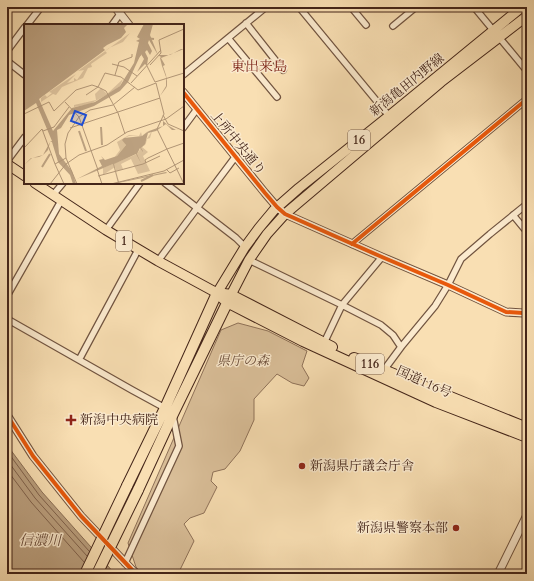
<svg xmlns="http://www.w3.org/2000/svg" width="534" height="581" font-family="Cardo,'Noto Serif JP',serif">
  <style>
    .green { fill: #dabf99; stroke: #8f7259 }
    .water { fill: #bba07f; stroke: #8b6f56 }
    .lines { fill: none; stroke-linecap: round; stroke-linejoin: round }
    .shore { stroke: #80624c; stroke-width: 1 }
    .minor-casing { stroke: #715440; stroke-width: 8 }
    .tertiary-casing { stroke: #715440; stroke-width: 9 }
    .primary-casing { stroke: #442519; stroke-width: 11 }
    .trunk-casing { stroke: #442519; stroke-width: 12 }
    .minor { stroke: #fbeace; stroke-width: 5.5 }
    .tertiary { stroke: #fbeace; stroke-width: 7 }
    .primary { stroke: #f9dfb3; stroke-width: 9 }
    .trunk { stroke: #f9dfb3; stroke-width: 10 }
    .trunk-bridge-casing { stroke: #442519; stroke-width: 12; stroke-linecap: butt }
    .trunk-bridge { stroke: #f9dfb3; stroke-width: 10 }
    .cycleway-casing { stroke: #fbeace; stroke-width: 6 }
    .cycleway { stroke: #e8590c; stroke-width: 4 }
    .poi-dot { fill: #8f2418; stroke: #fbeace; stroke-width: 1.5 }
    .labels { text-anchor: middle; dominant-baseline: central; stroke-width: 3; stroke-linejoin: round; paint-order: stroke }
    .shield { fill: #fbeace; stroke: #7b604f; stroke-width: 1 }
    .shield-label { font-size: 12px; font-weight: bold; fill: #442519 }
    .street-label { font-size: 13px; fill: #442519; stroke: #fbeace }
    .park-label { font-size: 13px; font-style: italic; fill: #6a4c39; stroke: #fbeace }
    .poi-label { font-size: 13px; fill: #442519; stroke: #fbeace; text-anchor: start }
    .neighbourhood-label { font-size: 14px; fill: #7a1f14; stroke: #fbeace }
    .water-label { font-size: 14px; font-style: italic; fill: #684a38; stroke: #fbeace }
    .inset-river { fill: none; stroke: #bba07f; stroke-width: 2 }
    .inset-road { fill: none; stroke: #b19575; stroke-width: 1 }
    .view { fill: #1d4ed8; fill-opacity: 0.15; stroke: #1d4ed8; stroke-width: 2 }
    .inset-edge { fill: none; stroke: #442519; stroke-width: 2 }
  </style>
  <rect width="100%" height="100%" fill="#f9dfb3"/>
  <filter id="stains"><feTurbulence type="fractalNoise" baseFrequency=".005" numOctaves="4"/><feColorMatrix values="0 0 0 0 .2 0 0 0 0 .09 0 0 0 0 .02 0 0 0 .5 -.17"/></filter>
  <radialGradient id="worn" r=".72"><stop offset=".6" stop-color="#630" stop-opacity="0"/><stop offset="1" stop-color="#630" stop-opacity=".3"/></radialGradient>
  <path class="green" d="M238,323L268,331L307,351L302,366L309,378L304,386L292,383L277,374L254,399V420L240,451L225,469L213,472L211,481L217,487L204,513L190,518L184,524L194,541L178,574H143L136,567L128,543L221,330Z"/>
  <path class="water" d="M7,445L42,492L115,574H7Z"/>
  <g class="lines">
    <path class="shore" d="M7,451L39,495L89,551
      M7,460L35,498L87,556
      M7,470L31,502L84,562"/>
    <g class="minor-casing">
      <path id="minor" d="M299,7L389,116
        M351,7L366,25
        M474,7L527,71
        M246,23L283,70
        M27,25L41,7
        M112,25L120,14
        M393,26L416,7
        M228,38L277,97
        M7,51L25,27
        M7,61L25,75
        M183,75L266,7
        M183,128L197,109
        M7,161L25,137
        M165,183L236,238L245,247
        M53,195L63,183
        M513,215L527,232
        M106,230L140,183
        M352,244L527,99
        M249,260L342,305L381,325L393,335L401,347
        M158,261L197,208L236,156
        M7,296L61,201
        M7,319L132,390L165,408
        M324,343L342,305L382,257
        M79,360L138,250
        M384,370L401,347L435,306L448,285L461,259L490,234L527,204
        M125,563L179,446L173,416"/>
    </g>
    <g class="tertiary-casing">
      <path id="tertiary" d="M115,7L129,25
        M183,92L265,193L277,207L285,214L382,257L448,285L506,312L523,313H527
        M7,415L33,456L81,516L136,574
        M498,574L527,515"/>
    </g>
    <g class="primary-casing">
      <path id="primary" d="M7,164L25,176
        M35,183L106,230L158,261L217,293L245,247L259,228L274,210L299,188L389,116L522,7
        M231,295L249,260L267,234L285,214L441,82L527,16"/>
    </g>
    <g class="trunk-casing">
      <path id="trunk" d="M217,293L227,302L303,341L436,402L527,437
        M217,293L231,295L332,347
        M354,358L527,428
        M127,486L165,408L217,293
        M138,490L173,414L230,297"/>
    </g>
    <use href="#minor" class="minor"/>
    <use href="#tertiary" class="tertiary"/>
    <use href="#primary" class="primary"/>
    <use href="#trunk" class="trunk"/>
    <g class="trunk-bridge-casing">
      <path id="trunk-bridge" d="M85,574L127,486
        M97,574L138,490"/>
    </g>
    <use href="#trunk-bridge" class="trunk-bridge"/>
    <g class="cycleway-casing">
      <path id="cycleway" d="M183,92L265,193L277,207L285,214L382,257L448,285L506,312L523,313H527
        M352,244L527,99
        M7,415L33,456L81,516L136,574"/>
    </g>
    <use href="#cycleway" class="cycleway"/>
  </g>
  <g class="poi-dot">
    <path d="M69 414h4v4h4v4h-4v4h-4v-4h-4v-4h4z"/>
    <circle cx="302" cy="466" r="4"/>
    <circle cx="456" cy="528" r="4"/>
  </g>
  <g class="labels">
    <g class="shield">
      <rect x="348" y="130" width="22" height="20" rx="3"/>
      <rect x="116" y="231" width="16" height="20" rx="3"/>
      <rect x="356" y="354" width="28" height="20" rx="3"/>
    </g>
    <g class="shield-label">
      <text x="359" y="140">16</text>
      <text x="124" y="241">1</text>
      <text x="370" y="364">116</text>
    </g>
    <g class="street-label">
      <text transform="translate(407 85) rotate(-39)">新潟亀田内野線</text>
      <text transform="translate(238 143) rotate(51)">上所中央通り</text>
      <text transform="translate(424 382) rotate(24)">国道116号</text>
    </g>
    <g class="park-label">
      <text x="243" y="361">県庁の森</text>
    </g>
    <g class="poi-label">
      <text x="80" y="420">新潟中央病院</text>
      <text x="310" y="466">新潟県庁議会庁舎</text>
      <text x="448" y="528" text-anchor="end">新潟県警察本部</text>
    </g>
    <g class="neighbourhood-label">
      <text x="259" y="66">東出来島</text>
    </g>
    <g class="water-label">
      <text x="40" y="540">信濃川</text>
    </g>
  </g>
  <g transform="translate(24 24)">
    <rect width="160" height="160" fill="#f9dfb3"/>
    <path d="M106,9L99,18L85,24L81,27L83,29L67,40L68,43L64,44L59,54L38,63L32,71L29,70L17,78V74L21,71L23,73L28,69L25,68L52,50L43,59L50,57V54L53,56L60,46L54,47ZM99,55L96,62L86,69L66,80L50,83V81L72,76L71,70L77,64L83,70ZM127,106L124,107L122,110L118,112H105L99,115L102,121L93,132L90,134L96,126L93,118L105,111L115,112L117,108L118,112L124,107ZM128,107L126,114L123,115L122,119L121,121L118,123L124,128L119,132L126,147L114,150L107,135L97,140L99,145L92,147L91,143L79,151V144L113,130Z" fill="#dabf99"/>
    <path d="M0,0H104L100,4L102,8L97,14L83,21L79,24L81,26L15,75L29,107L48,84L71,78L96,62L110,39L115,18L112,17L116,15L113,13L120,0H129L126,11L134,31H146L157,25H160L137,34L141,41L139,42L142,51L143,57V62L142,64L136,72L142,62V53L138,42L136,34L137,33L134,31L125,16L124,19L128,27L126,31L123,26L121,28L124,34L123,42L121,40L113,48L120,35L117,30L104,58L96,67L70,82L45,91L37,104L33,106L35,130L48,147L52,160H49L46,151L34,138L28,118H26L24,126L19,131L15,133L7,134L0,141L8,134L19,131L26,118L28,117L12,79L0,87ZM160,93L145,102L152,106L160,105L153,106H148L142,100L132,107L124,109L121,120L117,124L119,127V128L116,124L113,130L117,139L112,130L90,140L95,158L142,148L143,149L94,159L89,140L53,155L78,142L75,136L79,135L77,132L81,136L93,132L102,121L98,116L100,114L118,112L125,107L139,102V97L145,102Z" fill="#bba07f"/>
    <path class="inset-river" d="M126,0L121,14L130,15M122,12L120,11L122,0M117,30L115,32L124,0M77,103L78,121M55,107L62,127M18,143L26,130M117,157L129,151"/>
    <path class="inset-road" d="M88,40L100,43L113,52M126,41L137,29L135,16L160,5M123,42L131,58L160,49M91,51L95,38L108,33V30M107,59L137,26M114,66L132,59L140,90L133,105L160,160M62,71L74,63L82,67L94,89L101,110M41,78L55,93M0,90L25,78L30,87L52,66L68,61L74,63L81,49L97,53L114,66M139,91L144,100L160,107M46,104L136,74M19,107L30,103L45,83M0,124L18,105L31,140M143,125L160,119M42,134L53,160M42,134L41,120L44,109L55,93M122,139L121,136L124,134L143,125M31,140L40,160M31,140L42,134M73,145L78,160M142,145L146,149L155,144M74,146L55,93L66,86L89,81L111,63M74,152L119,140L136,132M26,160L42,140L55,131L83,121L103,108L142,95L160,82M87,160L140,147L160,136"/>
    <path class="view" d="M51,87L62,91L58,101L47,97Z"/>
    <rect width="160" height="160" class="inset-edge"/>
  </g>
  <rect width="534" height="581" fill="none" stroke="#f9dfb3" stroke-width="24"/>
  <rect x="8" y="8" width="518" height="565" fill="none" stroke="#442519" stroke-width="2"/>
  <rect x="12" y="12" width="510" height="557" fill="none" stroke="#442519"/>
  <rect width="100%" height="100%" filter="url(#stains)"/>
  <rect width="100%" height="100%" fill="url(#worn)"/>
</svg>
